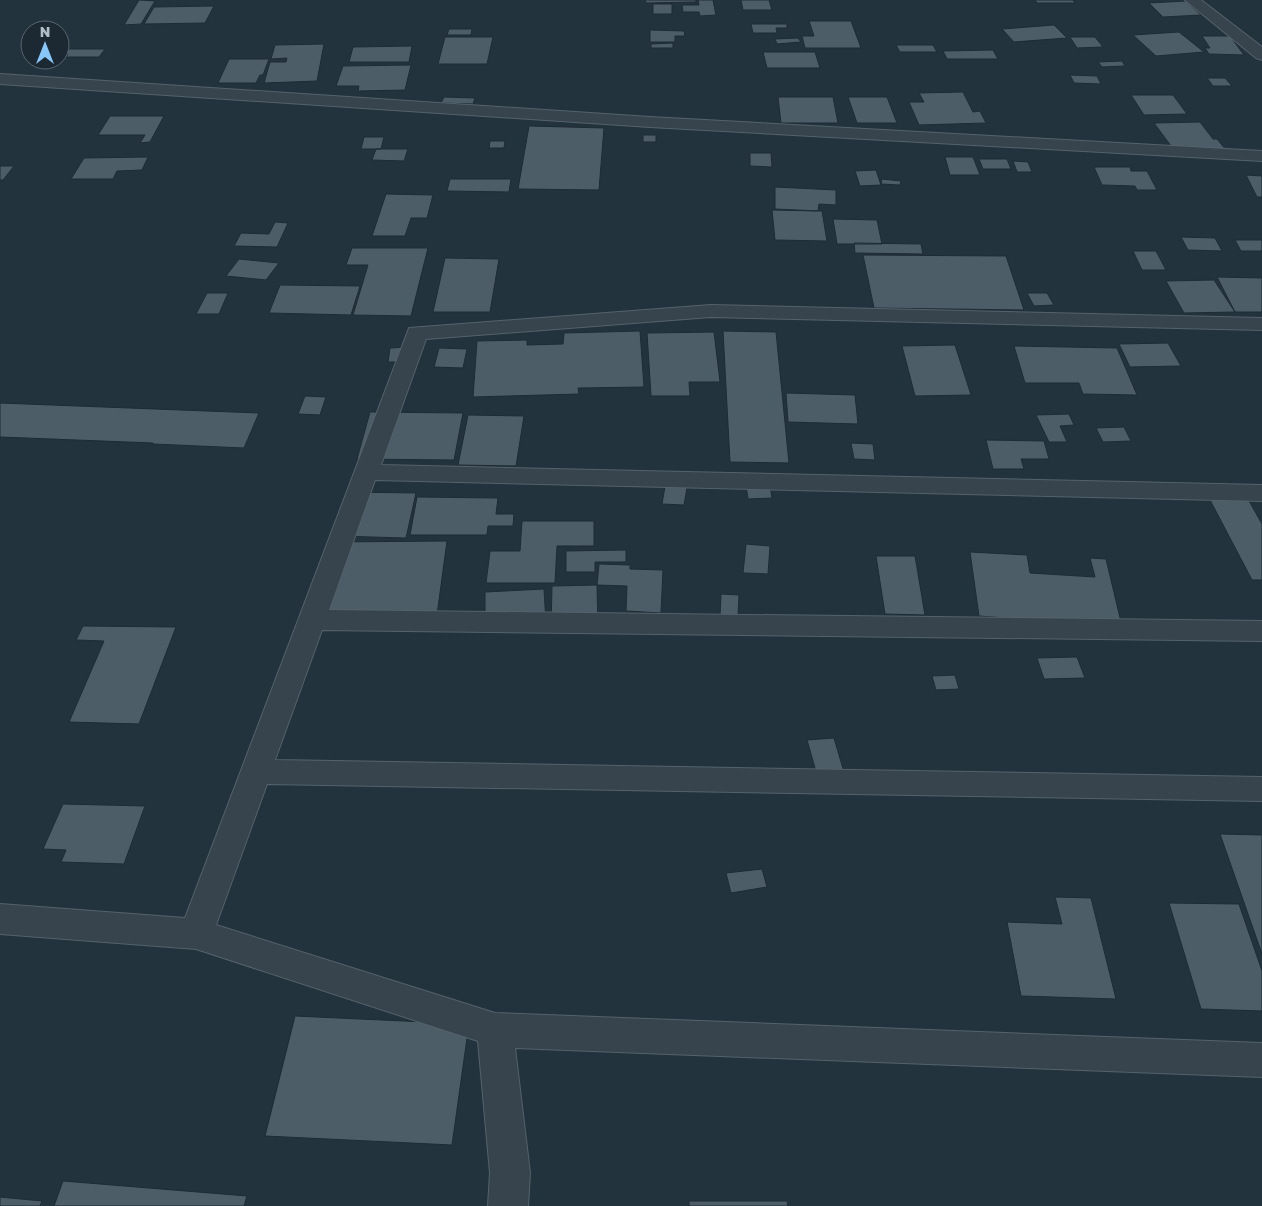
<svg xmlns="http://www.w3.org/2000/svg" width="1262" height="1206" font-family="'Golos Text',sans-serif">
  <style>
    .building { fill: #4c5d68; stroke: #1e2b34 }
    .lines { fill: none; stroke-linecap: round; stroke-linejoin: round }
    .minor-casing { stroke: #55626b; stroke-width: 2 }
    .tertiary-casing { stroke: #55626b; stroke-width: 2 }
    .minor { fill: #37444d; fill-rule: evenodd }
    .tertiary { fill: #37444d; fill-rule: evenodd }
  </style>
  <rect width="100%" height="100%" fill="#23333d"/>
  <path class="building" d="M139,0L155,1L141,24L124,25Z
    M645,0H696V2L646,3Z
    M698,0H713L716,15L700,16L699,12H683L682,5H699Z
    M741,0H769L772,10H743Z
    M1035,0H1073L1075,3H1037Z
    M1186,1L1201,15L1163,17L1149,3Z
    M653,4H672V14H653Z
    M214,6L205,23L144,24L154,7Z
    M809,21H851L861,48H805L802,36H814Z
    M751,24H787V28H776L777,33H753Z
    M1054,25L1067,38L1014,42L1002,29Z
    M449,29H472L471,35H447Z
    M650,30L684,31L685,36H675V42H650Z
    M1179,32L1204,52L1156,56L1133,35Z
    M1202,36H1230L1244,55L1209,54L1205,48H1210Z
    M445,37H493L487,64H438Z
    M1070,37H1095L1103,47L1077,48Z
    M798,38L801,42L777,44L775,39Z
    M673,43V48H651V44Z
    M324,44L317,81L264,83L270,62H286L287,58L271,59L275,45Z
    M896,45H933L937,52H900Z
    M412,46L409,62H349L353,47Z
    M60,49H105L99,57H66L68,54H60Z
    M993,50L998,59H947L943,51Z
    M763,52H815L820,68H767Z
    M229,59H269L263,75H260L256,83H218Z
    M1122,61L1125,66L1102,67L1098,62Z
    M411,65L405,90L358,91L359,86H336L343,66Z
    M1070,75L1097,76L1101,84L1074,83Z
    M1207,78H1225L1232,86H1213Z
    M963,92L973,112L980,111L986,123L919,125L909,102H924L919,93Z
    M1131,95H1173L1187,114L1144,115Z
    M444,97L475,98L473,104L441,103Z
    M778,97H833L838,123H781Z
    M848,97H887L897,123H857Z
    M110,116H164L150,142L140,143L145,135H98Z
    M1200,122L1213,139H1217L1226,150H1174L1154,123Z
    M529,126L604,128L599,190L518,189Z
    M643,135H656V142H643Z
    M364,137H384L381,149H361Z
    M490,141H505L504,148H489Z
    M376,149H408L404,161L372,160Z
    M750,153H771L772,167L750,166Z
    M148,157L142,170L117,171L113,179H71L84,158Z
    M945,157H973L980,175H950Z
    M979,159H1007L1011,169H983Z
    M1013,161L1028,162L1032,172H1017Z
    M0,166H14L3,180H0Z
    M1094,167H1130L1131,171H1147L1157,190H1137L1135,186L1102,185Z
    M876,170L881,185L860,186L855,171Z
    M1246,175L1262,176V197H1257Z
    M450,179H511L509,192L447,191Z
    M882,179L901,181L900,185L881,184Z
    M775,187L836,190V205L819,204L818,211L775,209Z
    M386,194L433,195L427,218H411L405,236H372Z
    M772,210L822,211L827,241L775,240Z
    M833,219L877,220L882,244H837Z
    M275,222L288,223L277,247L234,246L241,233L269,234Z
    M1181,237L1215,238L1222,251L1188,250Z
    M1235,240H1262V251H1241Z
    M854,243L921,244L923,254L855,253Z
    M352,248H428L411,316L353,315L368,265H346Z
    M1133,251H1156L1166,270H1142Z
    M863,255L1006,256L1024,310L874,308Z
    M445,258L499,259L490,312H433Z
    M239,259L279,263L266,280L226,276Z
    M1217,277L1262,278V312H1235Z
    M1214,280L1235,312L1184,313L1166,281Z
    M280,285L360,286L351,315L269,313Z
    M207,293H228L219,314H196Z
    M1027,293H1047L1054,305L1034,306Z
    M640,331L644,387L578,388L579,394L473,397L477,341L527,340V345L563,344L564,333Z
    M723,331L776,332L789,463L730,462Z
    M714,332L720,382H689L690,396H651L647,333Z
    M1168,343L1181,366L1130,367L1119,344Z
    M955,345L971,395L915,396L902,346Z
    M1014,346L1117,348L1137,395L1083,394L1079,383H1025Z
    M408,347L406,362H388L390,348Z
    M439,348L467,349L463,368L434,367Z
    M786,393L855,395L858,424L788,422Z
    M305,396L326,397L320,415L298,414Z
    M0,403L259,413L244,448L153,444V443L0,437Z
    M370,412L463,413L454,460L357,459Z
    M1069,414L1074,425L1060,426L1067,442H1049L1036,415Z
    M468,415L524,416L516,466L458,465Z
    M1124,427L1131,441L1103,442L1096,428Z
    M986,440L1044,441L1049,459H1021L1024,469H993Z
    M851,443L873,444L875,460L854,459Z
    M666,481L688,482L684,505L662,504Z
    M770,485L772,498L748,499L746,486Z
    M349,492L416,493L406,538L337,536Z
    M417,497L498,498L496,514H514L513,526H488L487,535H410Z
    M1248,499L1262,524V580H1252L1210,500Z
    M522,521H594V546H557L555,583H486L490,551H520Z
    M447,541L437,615L316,616L333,542Z
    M746,544L770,546L768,574L743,573Z
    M626,550V562H595V572H566V551Z
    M970,552L1027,555L1030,573L1095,577L1090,558L1106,559L1122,626L979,616Z
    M876,556H915L925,615L885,614Z
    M599,564L630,565V569L663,570L661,613L626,611L627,586L597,585Z
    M597,585L598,626L551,627L552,586Z
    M544,589L546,622L485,625V592Z
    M721,594L739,595L738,617L720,616Z
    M83,626L176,627L139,724L69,722L104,641L76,640Z
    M1077,657L1085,678L1044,679L1037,658Z
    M955,675L959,689L936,690L932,676Z
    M834,738L844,772L817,775L807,740Z
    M63,804L145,806L124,864L61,862L66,850L43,849Z
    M1220,834L1262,835V954Z
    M762,869L767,887L731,893L726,873Z
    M1055,897L1091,898L1116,999L1021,996L1007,922L1062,924Z
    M1169,903L1239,904L1262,971V1011L1201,1009Z
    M295,1016L469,1024L452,1145L265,1136Z
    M63,1181L247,1196L244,1206H54Z
    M0,1197L42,1201L40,1206H0Z
    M689,1201H787L788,1206H689Z"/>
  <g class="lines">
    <g class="minor-casing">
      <path id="minor" d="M1185,0H1201L1262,47V60L1256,58Z
        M711,305L1262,318V330L711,317L426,339L381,465L1262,485V501L375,480L329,610L1262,621V641L322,630L275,760L1262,777V801L267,784L216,925L495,1013L1262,1043V1077L515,1048L530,1173L528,1206H488L490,1173L478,1041L196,949L0,934V904L185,918L409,328Z"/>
    </g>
    <g class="tertiary-casing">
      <path id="tertiary" d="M0,74L650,117L1262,151V161L650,127L0,84Z"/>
    </g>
    <use href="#minor" class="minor"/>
    <use href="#tertiary" class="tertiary"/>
  </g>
  <g transform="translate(45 45)"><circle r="24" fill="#1c2932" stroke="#58656e"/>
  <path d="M0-4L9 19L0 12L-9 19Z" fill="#87c7f9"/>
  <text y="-8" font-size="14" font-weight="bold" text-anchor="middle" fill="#b3bfc8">N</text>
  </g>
</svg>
